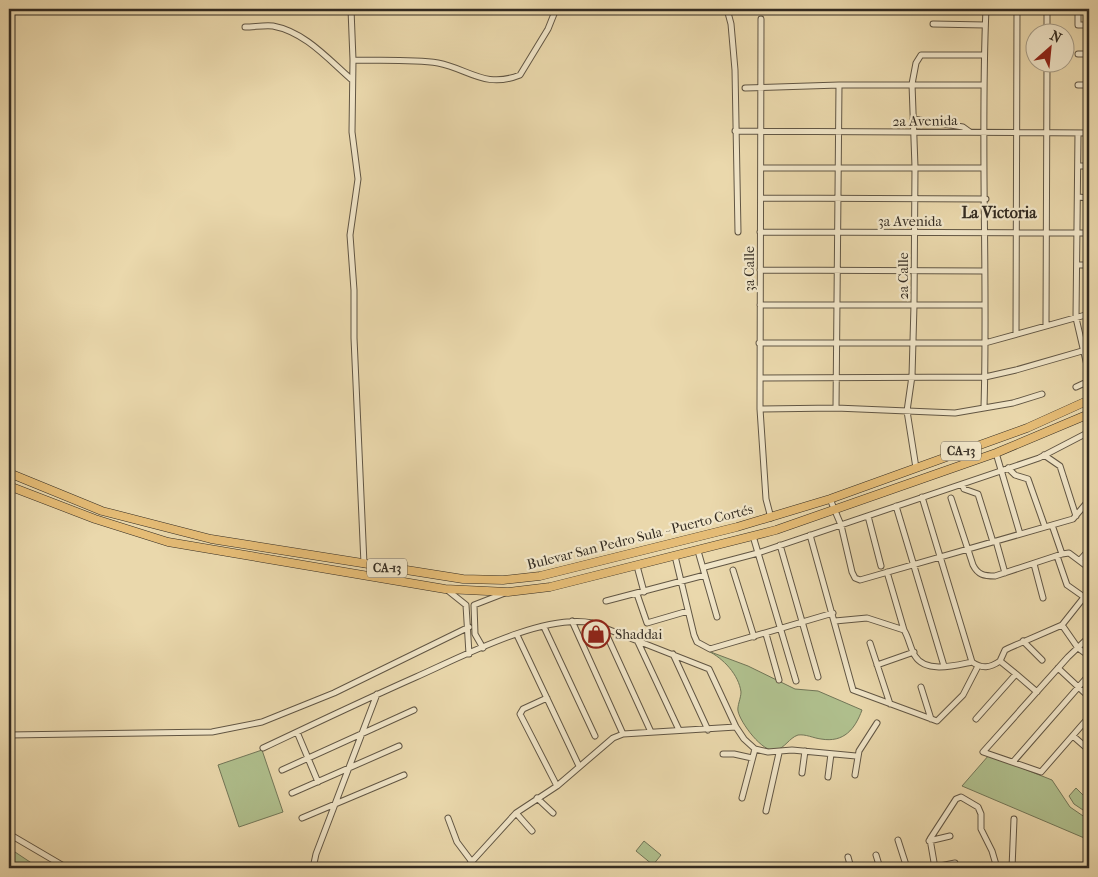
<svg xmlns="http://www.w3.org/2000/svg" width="1098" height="877" font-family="'IM FELL French Canon',serif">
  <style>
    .green { fill: #b0c08e; stroke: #727658 }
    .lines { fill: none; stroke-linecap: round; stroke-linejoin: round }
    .minor-casing { stroke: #615644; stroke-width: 7 }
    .highway-casing { stroke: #332b21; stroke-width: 9 }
    .minor { stroke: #f1e6c9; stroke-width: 5 }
    .highway { stroke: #e5bc76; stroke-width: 8 }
    .labels { text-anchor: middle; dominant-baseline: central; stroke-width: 4.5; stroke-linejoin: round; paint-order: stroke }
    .shield { fill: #f1e6c9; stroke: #6c6353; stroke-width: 1 }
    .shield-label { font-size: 12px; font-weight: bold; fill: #332b21 }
    .street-label { font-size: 14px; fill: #332b21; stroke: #f1e6c9 }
    .poi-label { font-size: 14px; fill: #332b21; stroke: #f1e6c9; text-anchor: start }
    .quarter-label { font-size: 16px; font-weight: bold; fill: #332b21; stroke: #f1e6c9 }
  </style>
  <rect width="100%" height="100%" fill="#ead8ac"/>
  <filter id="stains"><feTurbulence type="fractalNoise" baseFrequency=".004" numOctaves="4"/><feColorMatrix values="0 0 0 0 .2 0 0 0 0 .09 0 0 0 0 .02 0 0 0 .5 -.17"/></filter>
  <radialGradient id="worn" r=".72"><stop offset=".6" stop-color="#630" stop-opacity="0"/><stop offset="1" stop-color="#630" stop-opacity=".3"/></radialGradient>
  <path class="green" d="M708,651L748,666L795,689L818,691L862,710C855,729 844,743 821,739C813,738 806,734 798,735C789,738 785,748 776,750C763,754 740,722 738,711C737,706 741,698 741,692C739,675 723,658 708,651Z
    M262,750L283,812L239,827L218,765Z
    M989,755L1052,780L1070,807L1089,820V840L962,786Z
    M1076,788L1083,795L1089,789V814L1074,804L1069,796Z
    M644,841L661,855L653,865L636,851Z
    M9,848L39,868H9Z"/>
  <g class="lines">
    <g class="minor-casing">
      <path id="minor" d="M351,9L353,60C379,61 412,59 438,63C469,69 485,89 520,75L548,29L556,9
        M727,9L731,24L735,70L738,232
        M1078,9V25H1089
        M761,19L760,409L766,499L771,518
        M933,24L985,25
        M245,27C254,27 264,25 273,26C305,32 328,59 351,79
        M1047,32V9
        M1078,54H1089
        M353,60L352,132L358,179L350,235L354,290V338L364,564
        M1078,85H1089
        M745,88L839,85H984
        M913,119L963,127L970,132
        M735,131L1089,133
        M1078,133L1076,318L1089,374
        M1078,166H1089
        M761,168H983
        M1078,197L1089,198
        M761,198L986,199
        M760,232L1089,233
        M1077,265H1089
        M760,270L984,271
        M760,305H985
        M1046,325L1047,62
        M1016,334L1017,9
        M759,343H985L1089,314
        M760,378L985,377L1016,370L1089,349
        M1076,387L1089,381
        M984,407C988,274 980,142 986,9
        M836,408L839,85
        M760,409L836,408L955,413L1013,403L1042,394
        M996,453L1020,534
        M1044,455L1060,466L1076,516
        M916,468L907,411L912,376L914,305L915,167L912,84L916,63L921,55H984
        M1008,468L1015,475L1028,479L1045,527
        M962,484L964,489L978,494L993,542
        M922,497L972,662
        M951,498L973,565C978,575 984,576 995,576L1062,554
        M830,499L841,525L852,572L855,578L860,580L1073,519L1089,500
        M896,506L944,666
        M868,516L881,566
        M1052,525L1062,554L1069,553L1089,568
        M810,535L853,690L937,721L963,695L978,666
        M753,536L796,681
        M996,541L1005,573
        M780,545L818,677
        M698,551L717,617
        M675,556L694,635L697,642L710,649L833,613
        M1057,556L1067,585L1084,597
        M1080,560L1089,550
        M1034,564L1043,598
        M637,566L644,592
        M705,567L758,553L1039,458L1089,432
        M733,570L754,637
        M887,572L904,630
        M446,589L466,605L469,654
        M637,594L647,623L688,611
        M606,601L705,575
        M572,621L623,734
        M835,621L867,618L904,630C909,638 910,648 915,656C926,674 957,665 972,662C982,669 990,668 1000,661L1005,650L1009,648L1062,625L1089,591
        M1062,625L1078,648L1089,656
        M544,627L595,736
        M603,627L651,732
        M766,634L779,680
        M517,635L579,766
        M1089,637L1068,657L983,752L1041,772L1089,717
        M637,640L679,730
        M1023,641L1042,660
        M870,643L890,704
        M483,648L475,634L474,605L505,593
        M673,654L708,730
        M1000,661L1016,674
        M877,665L914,652
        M1058,668L1089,697
        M921,687L931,719
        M547,698L523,709L520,714L557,786
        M976,719L1016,674L1037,692
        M297,732L318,782
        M9,735L212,732L262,722L334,693L469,627
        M1073,736L1089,750
        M263,748C314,724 364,700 416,677C461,657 544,613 592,623L709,669L736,727L744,739L755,749L768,752L792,750L856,756
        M723,754H734L752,758
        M1013,762L1089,675
        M282,770L414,710
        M802,773L805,751
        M855,775L859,751L877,723
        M828,777L831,754
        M292,793L399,746
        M537,798L553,813
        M742,798L755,749
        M766,811L779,753
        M516,813L532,831
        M302,818L404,775
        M448,818L457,842L472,862
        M9,834L67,868
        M898,840L907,868
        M929,841L950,836
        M876,855L880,868
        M848,857L851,868
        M935,867L955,863
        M313,868L316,854L377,694
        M466,868L516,813L557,786L613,738L623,734L736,727
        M935,868L930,839L956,799L961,797L978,807L981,814V829L992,851L997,868
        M1012,868L1014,819"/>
    </g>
    <g class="highway-casing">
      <path id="highway" d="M9,473L102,511L211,539L463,579L503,580L540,576L737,527L830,499L1027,428L1089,400
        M9,486L95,519L168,542L445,589L508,592L550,587L776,530L996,453L1089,414"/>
    </g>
    <use href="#minor" class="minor"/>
    <use href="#highway" class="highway"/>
  </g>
  <defs>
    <g id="shop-ring" transform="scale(1.4375)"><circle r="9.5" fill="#f1e6c9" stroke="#8f2418" stroke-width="1.5"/><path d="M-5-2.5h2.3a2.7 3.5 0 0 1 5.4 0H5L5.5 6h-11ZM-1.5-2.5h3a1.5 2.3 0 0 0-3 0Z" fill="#8f2418"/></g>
  </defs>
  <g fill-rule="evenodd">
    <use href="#shop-ring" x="596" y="634"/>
  </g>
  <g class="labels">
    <g class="shield">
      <rect x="941" y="441.5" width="40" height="19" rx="4"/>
      <rect x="367" y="558.5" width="40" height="19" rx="4"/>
    </g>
    <g class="shield-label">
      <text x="961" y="451">CA-13</text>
      <text x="387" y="568">CA-13</text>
    </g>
    <g class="street-label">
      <text transform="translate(925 121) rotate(-1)">2a Avenida</text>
      <text x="910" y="221">3a Avenida</text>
      <text transform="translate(749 269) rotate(-90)">3a Calle</text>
      <text transform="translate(903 276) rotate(-90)">2a Calle</text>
      <text transform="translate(640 537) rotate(-14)">Bulevar San Pedro Sula - Puerto Cortés</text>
    </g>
    <g class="poi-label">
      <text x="615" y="634">Shaddai</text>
    </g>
    <g class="quarter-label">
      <text x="999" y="212">La Victoria</text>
    </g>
  </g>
  <rect width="1098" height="877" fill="none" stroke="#ead8ac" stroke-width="30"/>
  <rect x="10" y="10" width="1078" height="857" fill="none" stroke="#332b21" stroke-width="2.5"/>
  <rect x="15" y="15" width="1068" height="847" fill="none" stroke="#332b21"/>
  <g transform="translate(1050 48) rotate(27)"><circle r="24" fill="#f1e6c9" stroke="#a59b86"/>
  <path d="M0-4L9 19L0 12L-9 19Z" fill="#8f2418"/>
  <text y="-8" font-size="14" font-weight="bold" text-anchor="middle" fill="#332b21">N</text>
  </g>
  <rect width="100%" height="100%" filter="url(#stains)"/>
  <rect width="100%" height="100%" fill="url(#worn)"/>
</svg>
